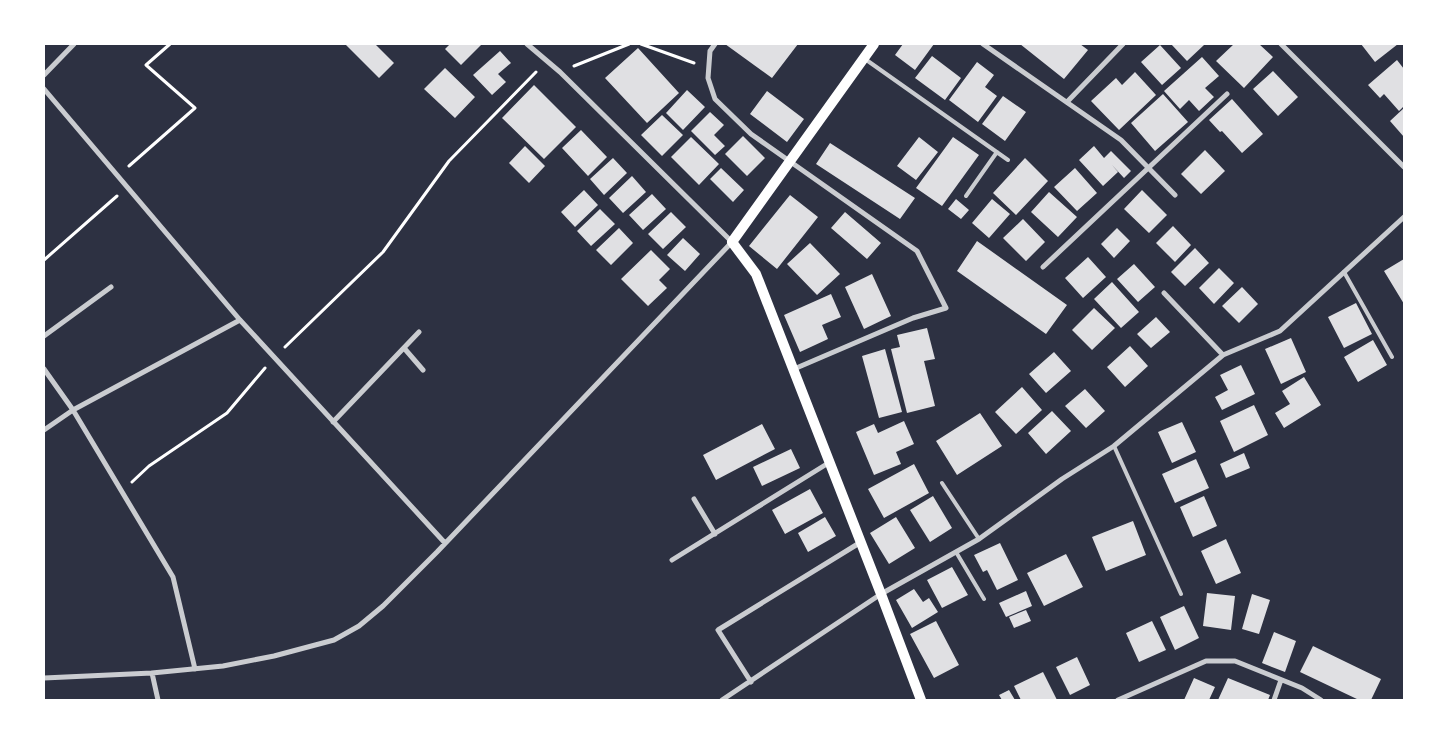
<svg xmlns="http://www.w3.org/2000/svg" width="1448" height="744" font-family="'Open Sans',sans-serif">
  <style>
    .building { fill: #e0e0e3 }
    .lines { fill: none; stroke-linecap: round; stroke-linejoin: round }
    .path { stroke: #fff; stroke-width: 3 }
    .service { stroke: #caccd0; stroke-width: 4 }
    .minor { stroke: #caccd0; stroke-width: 5 }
    .secondary { stroke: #fff; stroke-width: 10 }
  </style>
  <rect width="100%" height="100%" fill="#2d3142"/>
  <path class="building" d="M345,44H375L394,63L379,78Z
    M450,44H482L461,65L445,49Z
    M725,44H798L772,78Z
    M903,44H934L915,70L895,55Z
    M1020,44H1080L1088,50L1064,79Z
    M1171,44H1203L1204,45L1187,61Z
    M1234,44H1259L1273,57L1244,88L1216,61Z
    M1361,44H1398L1375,62Z
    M1160,45L1181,68L1162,85L1141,62Z
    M638,48L679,93L647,123L605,78Z
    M500,51L511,63L498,74L506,82L492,95L473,75Z
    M932,56L961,78L945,100L915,78Z
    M1202,57L1219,76L1205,88L1214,97L1199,111L1189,100L1180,109L1164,91Z
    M1397,60L1404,69V106L1399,111L1384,94L1380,98L1368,85Z
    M977,62L994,75L985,87L997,96L978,122L949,100Z
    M445,68L475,97L455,118L424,89Z
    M1273,71L1298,97L1278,116L1253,89Z
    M1135,72L1156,95L1119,130L1091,101L1116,78L1122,85Z
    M534,85L576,127L544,159L502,118Z
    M687,90L705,107L683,130L666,113Z
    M767,91L804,119L787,142L750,114Z
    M1163,94L1188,122L1155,151L1131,123Z
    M1003,96L1026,112L1005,141L982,124Z
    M1232,99L1263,134L1242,153L1222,131L1220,132L1209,120Z
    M1404,108V137L1390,121Z
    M710,112L724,125L714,135L725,146L715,155L691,131Z
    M662,115L683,135L662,156L641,135Z
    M581,130L607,157L588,176L562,148Z
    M743,136L765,158L747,176L725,154Z
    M691,137L719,164L699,185L671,157Z
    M919,137L938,152L916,180L897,166Z
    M953,137L979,155L942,206L916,188Z
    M830,143L915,198L900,219L816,164Z
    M525,146L545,166L529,183L509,163Z
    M1094,146L1104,158L1111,151L1131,171L1124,178L1112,165L1118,172L1103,186L1079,160Z
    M1205,150L1225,171L1201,194L1181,174Z
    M613,158L627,173L604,195L590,179Z
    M1025,158L1048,181L1016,215L993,193Z
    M721,168L744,190L733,202L710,179Z
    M1075,168L1097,193L1077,211L1054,187Z
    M632,176L646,192L623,213L609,198Z
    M584,190L598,205L575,227L561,212Z
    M1142,190L1167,215L1149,233L1124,209Z
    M1049,192L1077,217L1058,237L1031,212Z
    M652,194L666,209L643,230L629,215Z
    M790,195L818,217L777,269L749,246Z
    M956,199L969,210L961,219L948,209Z
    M992,199L1010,214L989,238L972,223Z
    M600,209L615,224L591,246L577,231Z
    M671,212L686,227L663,249L648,234Z
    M845,212L881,243L867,259L831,228Z
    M1023,219L1045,242L1026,261L1003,238Z
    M1173,226L1191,245L1175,262L1156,243Z
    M619,228L633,243L611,265L596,250Z
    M1117,228L1130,241L1114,258L1101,244Z
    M683,238L700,254L685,271L667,255Z
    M977,241L1067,305L1046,334L957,271Z
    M810,243L840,274L817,295L787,264Z
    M1195,248L1209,263L1185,286L1171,272Z
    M651,250L670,269L659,280L667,288L648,306L621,279Z
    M1088,257L1106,277L1083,298L1065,278Z
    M1404,259V304L1384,271Z
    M1134,264L1155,287L1138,302L1117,279Z
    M1219,268L1234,283L1214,304L1199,288Z
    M872,274L891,316L864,329L845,287Z
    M1112,282L1139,312L1121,328L1094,299Z
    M1242,287L1258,304L1239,323L1222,306Z
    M831,294L841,317L822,325L828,339L800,352L784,315Z
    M1356,303L1372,334L1344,348L1328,317Z
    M1094,308L1115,328L1092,350L1072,330Z
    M1156,317L1170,332L1151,348L1137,334Z
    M927,328L935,359L924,361L935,406L907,413L891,349L900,347L897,335Z
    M1291,338L1306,372L1281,384L1265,349Z
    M1373,340L1387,365L1358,382L1344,357Z
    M1130,346L1148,366L1125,387L1107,367Z
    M885,349L902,412L879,418L862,356Z
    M1054,352L1071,371L1046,393L1029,374Z
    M1241,365L1255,394L1222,410L1215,397L1228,390L1220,375Z
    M1304,377L1321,405L1284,428L1275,413L1290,404L1282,391Z
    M1022,387L1042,410L1016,434L995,412Z
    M1085,389L1105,411L1086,428L1065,406Z
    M1254,405L1268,435L1234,452L1220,421Z
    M1052,411L1071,431L1046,454L1028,433Z
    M980,413L1002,446L957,475L936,441Z
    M904,421L914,444L896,452L901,464L874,475L856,432L874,424L878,433Z
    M1182,422L1196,452L1172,463L1158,432Z
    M762,424L775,449L716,480L703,455Z
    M791,449L800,468L762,486L753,467Z
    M1244,453L1250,468L1226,478L1220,464Z
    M1196,459L1209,488L1175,503L1162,474Z
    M914,464L929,493L884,518L868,489Z
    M810,489L823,513L785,534L772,510Z
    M933,496L952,528L930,542L910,510Z
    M1204,496L1217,526L1193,537L1180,507Z
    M825,517L836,536L808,552L798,533Z
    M896,517L915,548L889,564L870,533Z
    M1133,521L1146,555L1106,571L1092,537Z
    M1226,539L1241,573L1216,584L1201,551Z
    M1000,543L1018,580L997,590L987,570L983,572L974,555Z
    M1066,554L1083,587L1044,606L1027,573Z
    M952,567L968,595L942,608L927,580Z
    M914,589L923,602L929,598L938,612L912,628L896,600Z
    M1026,591L1032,606L1006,617L999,603Z
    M1207,593L1235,596L1231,630L1203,626Z
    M1252,594L1270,600L1259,634L1242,629Z
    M1184,606L1199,638L1175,650L1160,617Z
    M1026,610L1031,621L1014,628L1009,617Z
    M936,621L959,665L934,678L910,634Z
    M1152,621L1166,650L1139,662L1126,633Z
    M1274,632L1296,641L1285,672L1262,663Z
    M1313,646L1381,679L1371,700H1359L1300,672Z
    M1077,657L1090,685L1070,695L1056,667Z
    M1043,672L1057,700H1021L1014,686Z
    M1194,678L1215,687L1209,700H1184Z
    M1228,678L1270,695L1268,700H1218Z
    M1009,690L1015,700H1002L999,695Z"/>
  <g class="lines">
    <path class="path" d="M641,44L694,63
      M574,66L629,44
      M129,166L195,108L146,65L170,44
      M44,260L117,196
      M285,347L383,252L449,161L536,72
      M132,482L149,466L227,413L265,368"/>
    <path class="service" d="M865,59L1008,160
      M966,196L997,152
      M1344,272L1392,357
      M1114,446L1181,594
      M942,483L979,539
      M956,552L984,599"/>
    <path class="minor" d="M715,44L710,51L708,78L715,99L751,134L917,251L946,308L913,318L794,369
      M983,44L1121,140L1175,195
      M1281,44L1404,167
      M44,75L74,44
      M44,89L240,320L445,543
      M1067,102L1123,44
      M1043,267L1227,94
      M1164,293L1223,355
      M44,336L111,287
      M404,348L423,370
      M44,369L73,410L173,577L195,669
      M333,422L419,332
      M44,430L73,410L240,320
      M694,499L715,534
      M672,560L830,462
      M44,678L152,673
      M751,682L718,630L861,542
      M158,700L152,673L223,666L274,656L334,640L359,626L383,606L437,552L732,242L560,72L527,44
      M722,700L881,594L979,539L1062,479L1114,446L1223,355L1280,331L1404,217
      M1118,700L1206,661H1235L1302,688L1321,700
      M1274,700L1281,680"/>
    <path class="secondary" d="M874,44L732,242L756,274L881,594L921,700"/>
  </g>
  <rect width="1448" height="744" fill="none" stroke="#ffffff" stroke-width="90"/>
</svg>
